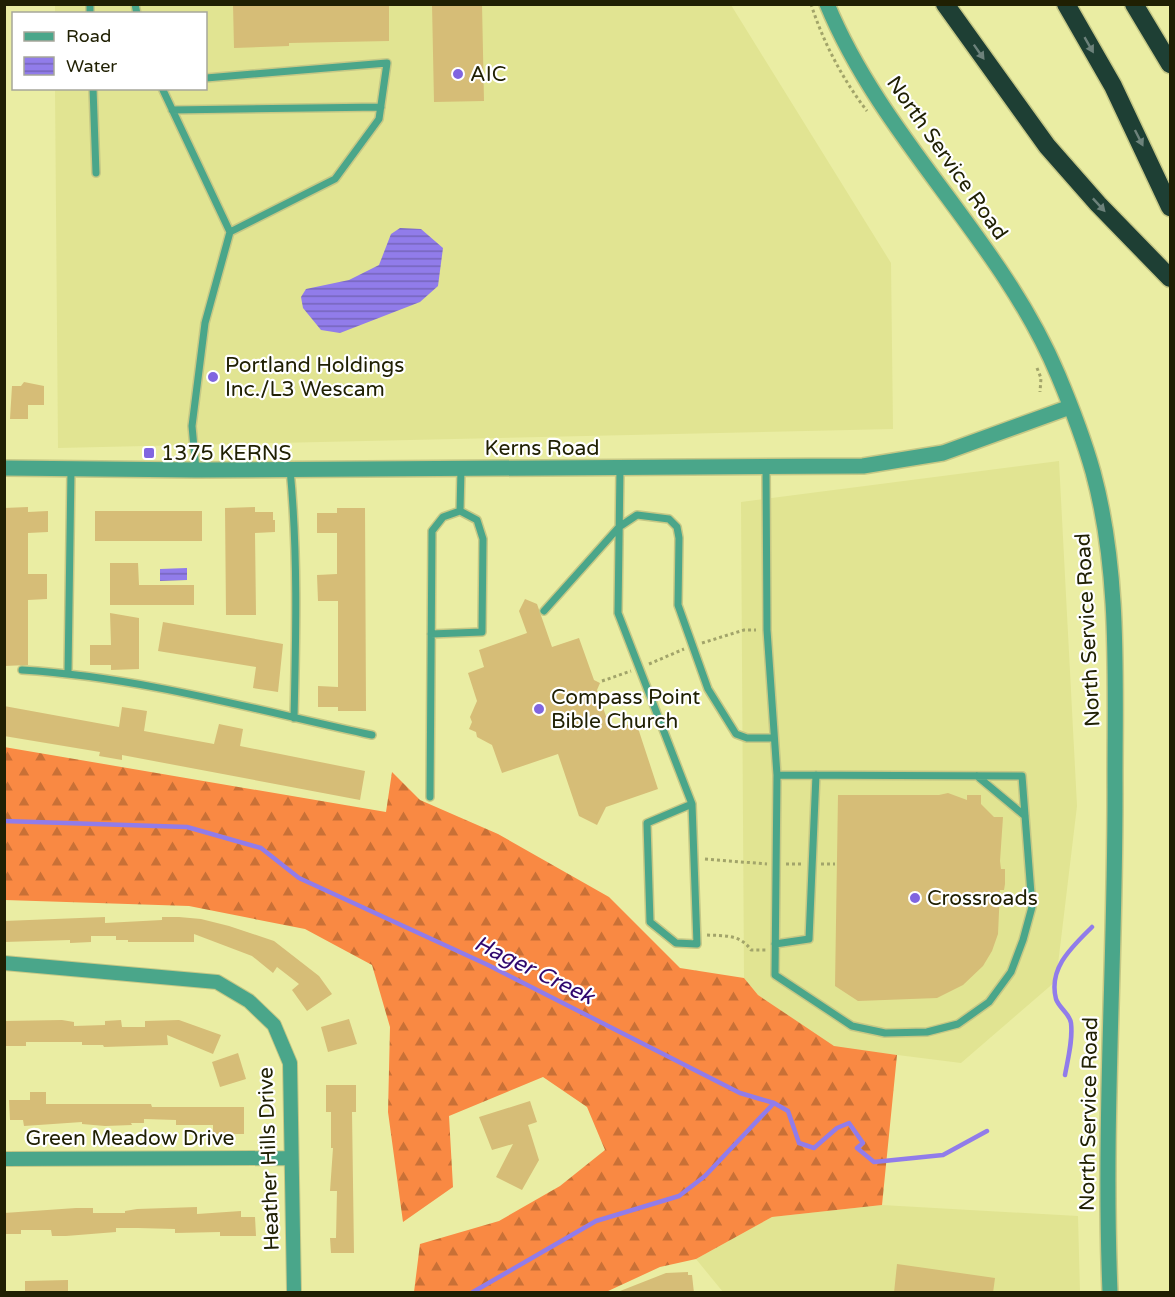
<svg xmlns="http://www.w3.org/2000/svg" width="1175" height="1297" font-family="'Varela Round',sans-serif">
  <style>
    .built { fill: #e1e492 }
    .forest { fill: url(#forest-firs) }
    .water { fill: url(#water-rules) }
    .lines { fill: none; stroke-linecap: round; stroke-linejoin: round }
    .stream { stroke: #917cea; stroke-width: 4.5 }
    .building { fill: #d6bd77 }
    .service-casing { stroke: #c6c886; stroke-width: 10 }
    .minor-casing { stroke: #c6c886; stroke-width: 16 }
    .tertiary-casing { stroke: #c6c886; stroke-width: 18 }
    .motorway-casing { stroke: #c6c886; stroke-width: 21 }
    .path { stroke: #a2a46a; stroke-width: 3; stroke-dasharray: 3 3; stroke-linecap: butt }
    .service { stroke: #4aa68a; stroke-width: 7 }
    .minor { stroke: #4aa68a; stroke-width: 14 }
    .tertiary { stroke: #4aa68a; stroke-width: 15 }
    .motorway { stroke: #1e3f34; stroke-width: 18 }
    .oneway { fill: #6d827b }
    .poi-dot { fill: #8065e0; stroke: #fff; stroke-width: 2 }
    .labels { text-anchor: middle; dominant-baseline: central; stroke-width: 4.5; stroke-linejoin: round; paint-order: stroke }
    .poi-label { font-size: 21px; fill: #202003; stroke: #fff; text-anchor: start }
    .street-label { font-size: 21px; fill: #202003; stroke: #fff }
    .water-label { font-size: 22px; font-style: italic; fill: #2f076d; stroke: #fff }
  </style>
  <defs>
    <pattern id="forest-firs" width="22" height="20" patternUnits="userSpaceOnUse" patternTransform="scale(1.5)"><rect width="22" height="20" fill="#f98943"/><path d="M5 1l3.5 6h-7zM16 11l3.5 6h-7z" fill="#c97036"/></pattern>
    <pattern id="water-rules" width="6" height="5" patternUnits="userSpaceOnUse" patternTransform="scale(1.5)"><rect width="6" height="5" fill="#917cea"/><path d="M0 2.5h6" fill="none" stroke="#7665bb"/></pattern>
  </defs>
  <rect width="100%" height="100%" fill="#eaeda3"/>
  <path class="built" d="M55,5H731L891,263L893,429L58,448L55,89L206,88V14L55,13Z
    M1059,461L1077,806L1056,981L961,1063L834,1047L758,995L744,978L741,502Z
    M882,1205L1078,1216L1080,1292H723L696,1259L772,1217Z"/>
  <path class="forest" d="M4,747L386,812L392,772L420,800L498,834L609,897L680,968L744,978L758,995L834,1046L897,1055L882,1205L772,1217L696,1259L660,1267L606,1292H414L420,1244L499,1221L560,1186L605,1150L587,1107L543,1077L449,1116L453,1187L403,1222L388,1112L390,1027L372,965L305,929L189,906L5,900Z"/>
  <path class="water" d="M400,228L421,229L443,248L438,286L420,302L340,333L321,330L303,308L301,297L306,289L349,280L379,265L391,234Z
    M187,568V580L160,581V569Z"/>
  <g class="lines">
    <path class="stream" d="M4,821L187,827L261,848L299,878L488,965L740,1093L774,1103L788,1111L799,1143L814,1148L837,1128L849,1123L863,1143L857,1148L874,1162L943,1155L987,1131
      M1065,1075C1068,1058 1073,1040 1071,1023C1070,1014 1059,1008 1056,999C1048,968 1072,947 1092,927
      M473,1292L596,1221L679,1196L705,1176L774,1103"/>
  </g>
  <path class="building" d="M233,4H389V41L289,43V46L234,48Z
    M432,4H482L484,101L434,102Z
    M24,382L44,386V405H28V419H10L12,386H21Z
    M28,507V512L48,511V532L28,533V574H47V599L28,600V665L4,666V508Z
    M255,507V512H273V520H275V532L255,533L256,615H226L225,508Z
    M337,508H365L366,711H338V707H318V686L338,687V601H318L317,575L337,574V533H317V513H337Z
    M95,511H202V541H95Z
    M110,563H138L139,585H194V605H110Z
    M525,599L537,604L552,647L579,638L594,680L600,683L597,690L611,731L636,722L658,789L606,807L597,825L579,816L558,754L502,773L492,745L477,737L476,732L469,729L472,722L470,717L477,701L468,673L484,667L479,650L527,633L519,611Z
    M110,613L139,618V669L111,670V665H90V645H111Z
    M163,622L283,644L278,692L253,688L256,667L158,651Z
    M4,706L119,727L122,707L147,711L144,731L214,744L219,724L243,729L240,746L365,771L360,800L122,755V760L99,756L100,752L4,736Z
    M948,793L967,800V795H981V804L994,817H1003L1000,861L1001,869H1005V884L1004,890H1000L998,934L992,951L983,966L963,985L937,998L858,1001L835,986L838,795H939Z
    M105,917V923L162,920V917H179L201,919L229,926L274,941L319,976L332,994L307,1011L292,990L299,984L277,967L273,973L252,956L194,934V942H128V940H116V936H91V942L70,943V940L4,942V921Z
    M349,1019L357,1044L328,1052L321,1027Z
    M62,1020L74,1022V1026L105,1025V1021L121,1020L122,1027H145V1021L179,1020L221,1035L213,1054L167,1035L168,1045L104,1047L103,1045H82V1042H26V1046H4V1021Z
    M238,1053L246,1079L220,1087L212,1062Z
    M326,1085H356V1112H352L354,1253H331L330,1238H336L337,1191H330L333,1148H331V1112H326Z
    M30,1092H46V1104H151L152,1107H244V1134H213V1125H176V1120L144,1119V1123H131L132,1125L105,1126L82,1124V1122L24,1126L23,1120H10L9,1100H30Z
    M530,1101L537,1122L528,1125L539,1160L522,1190L496,1177L513,1144L492,1150L479,1117Z
    M197,1207V1214L241,1211V1217H255L256,1236H220V1232L175,1233V1229L138,1228H116V1232L66,1236H52L51,1230H21V1234H4V1213L76,1208H93V1213H125V1211L137,1209Z
    M897,1264L995,1278L993,1293H894Z
    M688,1272V1275H692L694,1293H615L666,1273Z
    M68,1280V1293H25V1281Z"/>
  <g class="lines">
    <g class="service-casing">
      <path id="service" d="M90,4V14
        M135,4L137,14
        M206,78L387,63L379,119L335,179L230,232
        M93,88L96,173
        M162,88L230,232L205,323L192,426L196,470
        M172,110L381,107
        M766,468L767,630L777,775
        M290,469C298,552 296,635 294,718
        M620,469L618,613L692,804L697,944L676,943L650,922L647,823L692,804
        M460,511L461,469
        M544,611L619,527L637,515L669,519L677,527L679,538L678,605L708,689L736,734L747,738H774
        M22,670C141,677 256,710 372,735
        M68,673L71,470
        M777,775L1022,776L1032,907L1023,940L1011,972L989,1002L958,1024L927,1032L885,1033L852,1026L775,975Z
        M977,776L1025,816
        M430,797L432,531L443,517L460,511L477,520L483,539L482,632L431,634
        M775,944L809,939L816,775"/>
    </g>
    <g class="minor-casing">
      <path id="minor" d="M4,963L217,982L249,1001L274,1025L290,1063L294,1292
        M4,1159L291,1158"/>
    </g>
    <g class="tertiary-casing">
      <path id="tertiary" d="M827,4C883,140 1001,239 1058,375C1071,406 1084,440 1093,472C1120,571 1115,677 1115,779C1116,950 1103,1121 1110,1292
        M4,468L196,470L863,466L943,453L1070,407"/>
    </g>
    <g class="motorway-casing">
      <path id="motorway" d="M945,4L1047,146L1098,204L1170,278
        M1066,4L1113,86L1170,207
        M1134,4L1170,64"/>
    </g>
    <path class="path" d="M811,4C823,42 843,80 867,111
      M1037,368L1041,378L1040,392
      M702,643L744,630H756
      M649,664L684,649
      M602,681L631,671
      M705,859L767,864
      M786,864H803
      M821,864H835
      M707,935C724,936 740,934 751,950H767"/>
    <use href="#service" class="service"/>
    <use href="#minor" class="minor"/>
    <use href="#tertiary" class="tertiary"/>
    <use href="#motorway" class="motorway"/>
  </g>
  <defs><path id="oneway-solid" d="M-6-.8H1V-3.2L6.5 0L1 3.2V.8H-6Z" transform="scale(1.5)"/></defs>
  <g class="oneway">
    <use href="#oneway-solid" transform="translate(1089 45) rotate(60)"/>
    <use href="#oneway-solid" transform="translate(979 52) rotate(55)"/>
    <use href="#oneway-solid" transform="translate(1139 138) rotate(63)"/>
    <use href="#oneway-solid" transform="translate(1099 205) rotate(47)"/>
  </g>
  <g class="poi-dot">
    <circle cx="458" cy="74" r="6"/>
    <circle cx="213" cy="377" r="6"/>
    <rect x="143" y="447" width="12" height="12" rx="3"/>
    <circle cx="539" cy="709" r="6"/>
    <circle cx="915" cy="898" r="6"/>
  </g>
  <g class="labels">
    <g class="poi-label">
      <text x="470" y="74">AIC</text>
      <text x="225" y="365">Portland Holdings<tspan x="225" dy="24">Inc./L3 Wescam</tspan></text>
      <text x="161" y="453">1375 KERNS</text>
      <text x="551" y="697">Compass Point<tspan x="551" dy="24">Bible Church</tspan></text>
      <text x="927" y="898">Crossroads</text>
    </g>
    <g class="street-label">
      <text transform="translate(947 158) rotate(55)">North Service Road</text>
      <text x="542" y="448">Kerns Road</text>
      <text transform="translate(1088 630) rotate(-93)">North Service Road</text>
      <text transform="translate(1089 1114) rotate(-89)">North Service Road</text>
      <text x="130" y="1138">Green Meadow Drive</text>
      <text transform="translate(269 1159) rotate(-92)">Heather Hills Drive</text>
    </g>
    <g class="water-label">
      <text transform="translate(534 970) rotate(26)">Hager Creek</text>
    </g>
  </g>
  <rect width="1175" height="1297" fill="none" stroke="#202003" stroke-width="12"/>
  <rect x="12" y="12" width="195" height="78" fill="#ffffff" stroke="#a6a69a" stroke-width="1.5"/>
  <rect x="24" y="32" width="30" height="9" fill="#4aa68a" stroke="#a6a69a" stroke-width="1.5"/>
  <text x="66" y="42" font-size="18" fill="#202003">Road</text>
  <rect x="24" y="57" width="30" height="18" fill="url(#water-rules)" stroke="#a6a69a" stroke-width="1.5"/>
  <text x="66" y="72" font-size="18" fill="#202003">Water</text>
</svg>
